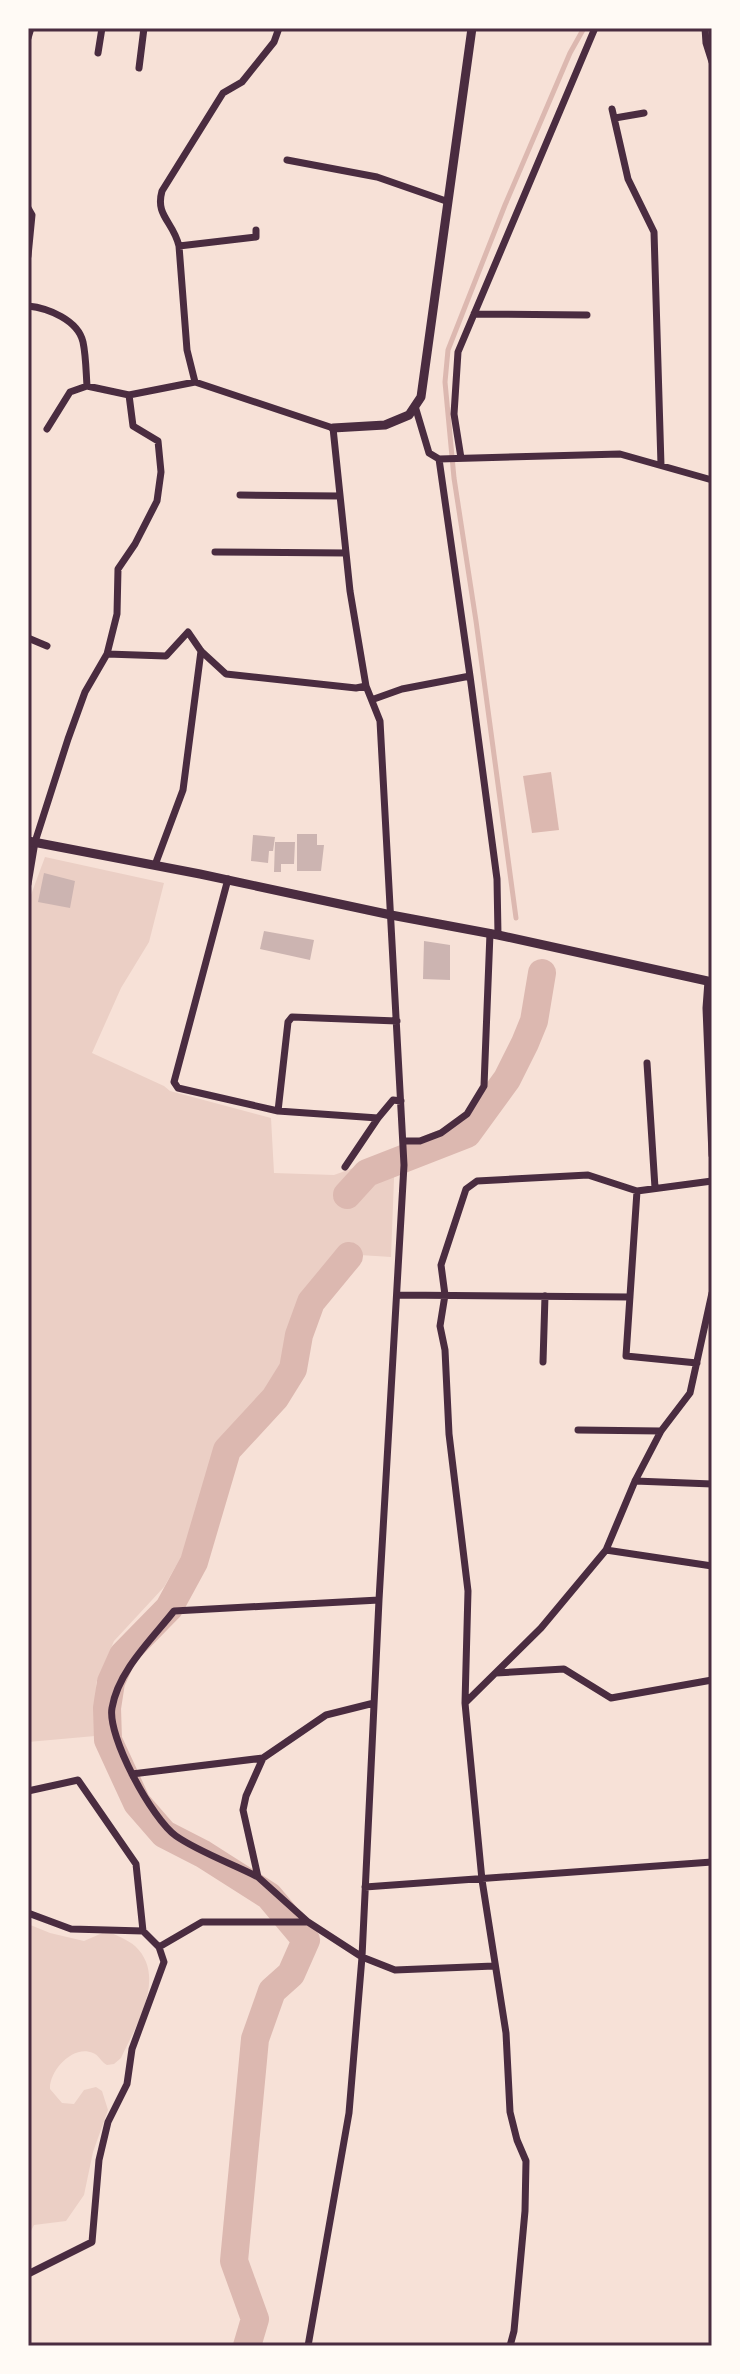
<svg xmlns="http://www.w3.org/2000/svg" width="740" height="2374" font-family="Ubuntu,sans-serif">
  <style>
    .green { fill: #ebcfc5 }
    .water { fill: #dcb8b0 }
    .lines { fill: none; stroke-linecap: round; stroke-linejoin: round }
    .stream { stroke: #dcb8b0; stroke-width: 5 }
    .river { stroke: #dcb8b0; stroke-width: 28 }
    .building { fill: #ccb4b1 }
    .minor { stroke: #4a2c40; stroke-width: 7 }
    .tertiary { stroke: #4a2c40; stroke-width: 9 }
    .neatline { fill: none; stroke: #4a2c40; stroke-width: 3 }
  </style>
  <rect width="100%" height="100%" fill="#f7e1d7"/>
  <path class="green" d="M45,857L164,883L149,942L121,988L92,1053L164,1086L170,1091L271,1118L274,1173L334,1175L395,1153L391,1257L344,1254L308,1299L291,1367L265,1402L229,1433L196,1530L164,1587L114,1641L96,1683L95,1736L28,1742V903Z
    M28,1924L50,1933L84,1941L107,1931C116,1935 128,1940 135,1946C168,1977 135,2027 121,2058L114,2064L107,2065C101,2062 99,2055 93,2053C73,2044 49,2071 50,2089L62,2103L74,2104L84,2090L96,2087L102,2091L108,2110L93,2152L84,2195L66,2221L34,2225L28,2237Z"/>
  <path class="water" d="M551,772L559,830L532,833L523,776Z"/>
  <g class="lines">
    <path class="stream" d="M516,918L476,621L454,478L445,382L448,350L505,205L570,53L584,28"/>
    <path class="river" d="M347,1195L367,1173L467,1134L507,1079L525,1043L534,1021L542,973
      M247,2346L255,2319L234,2261L255,2039L272,1991L291,1974L306,1940L269,1896L203,1854L164,1834L137,1803L108,1740L107,1708L111,1682L123,1655L169,1608L194,1562L227,1450L275,1398L293,1369L299,1335L311,1302L349,1256"/>
  </g>
  <path class="building" d="M297,834H317V845H324L321,871H297Z
    M253,835L275,837L273,851H269L268,863L251,861Z
    M275,842H295L294,864H281V872H274Z
    M44,873L75,881L70,908L38,902Z
    M264,931L314,940L310,960L260,949Z
    M424,941L450,945V980L423,979Z"/>
  <g class="lines">
    <path class="minor" d="M705,28L706,43L712,62
      M28,38L31,28
      M98,53L102,28
      M139,68L144,28
      M612,109L628,179L654,232L661,465
      M615,118L644,113
      M287,160L377,177L446,201
      M28,208L32,215L28,256
      M179,246L256,237V230
      M28,306C48,308 78,320 83,342C86,356 86,372 87,386L129,395L195,382L333,428L350,591L366,686L380,721L404,1165L379,1600L362,1957L349,2113L308,2346
      M474,314L587,315
      M195,382L187,350L179,246C173,221 155,216 162,191L223,93L242,82L274,42L279,28
      M415,406L429,453L439,459L620,454L712,480
      M47,429L70,392L87,386
      M461,458L454,414L458,352L595,28
      M240,495L340,496
      M215,552L346,553
      M28,638L47,646
      M107,654L166,656L188,632L201,651L226,674L356,688L366,686
      M470,676L497,879L498,935
      M374,699L402,689L470,676L439,459
      M155,865L183,790L201,651
      M228,879L174,1082L178,1088L278,1111L378,1118L393,1100L401,1101
      M28,884L35,842L68,739L85,692L107,654L117,614L118,569L135,544L157,501L161,472L158,441L133,426L129,395
      M708,981L706,1008L712,1155
      M647,1063L655,1188
      M278,1111L288,1022L292,1017L397,1021
      M404,1141H420L441,1133L467,1114L484,1086L490,933
      M345,1167L378,1118
      M637,1191L626,1356L697,1363
      M397,1295L630,1297
      M543,1362L545,1296
      M578,1430L661,1431
      M635,1481L712,1484
      M606,1550L712,1566
      M496,1673L564,1669L611,1698L712,1680
      M465,1703L468,1591L449,1434L445,1350L440,1326L445,1295L441,1265L466,1189L477,1181L588,1175L637,1191L712,1181
      M263,1758L246,1796L243,1810L258,1877L308,1922L362,1957L395,1970L494,1966
      M132,1774L263,1758L326,1715L374,1703
      M28,1791L78,1780L136,1864L143,1931
      M258,1877C233,1864 199,1852 176,1836C152,1819 107,1736 112,1708C118,1671 152,1639 174,1611L379,1600
      M365,1887L712,1862
      M28,1913L71,1929L143,1931L159,1947L202,1922H308
      M28,2274L92,2242L99,2160L108,2122L127,2084L132,2049L164,1962L159,1947
      M510,2346L514,2331L525,2211L526,2161L517,2140L510,2112L506,2033L482,1880L465,1703L541,1628L606,1550L635,1481L661,1431L690,1393L712,1293"/>
    <path class="tertiary" d="M333,428L385,425L409,415L421,397L472,28
      M28,841L200,874L391,915L498,935L712,982"/>
  </g>
  <rect width="740" height="2374" fill="none" stroke="#fffaf5" stroke-width="60"/>
  <rect x="30" y="30" width="680" height="2314" class="neatline"/>
</svg>
